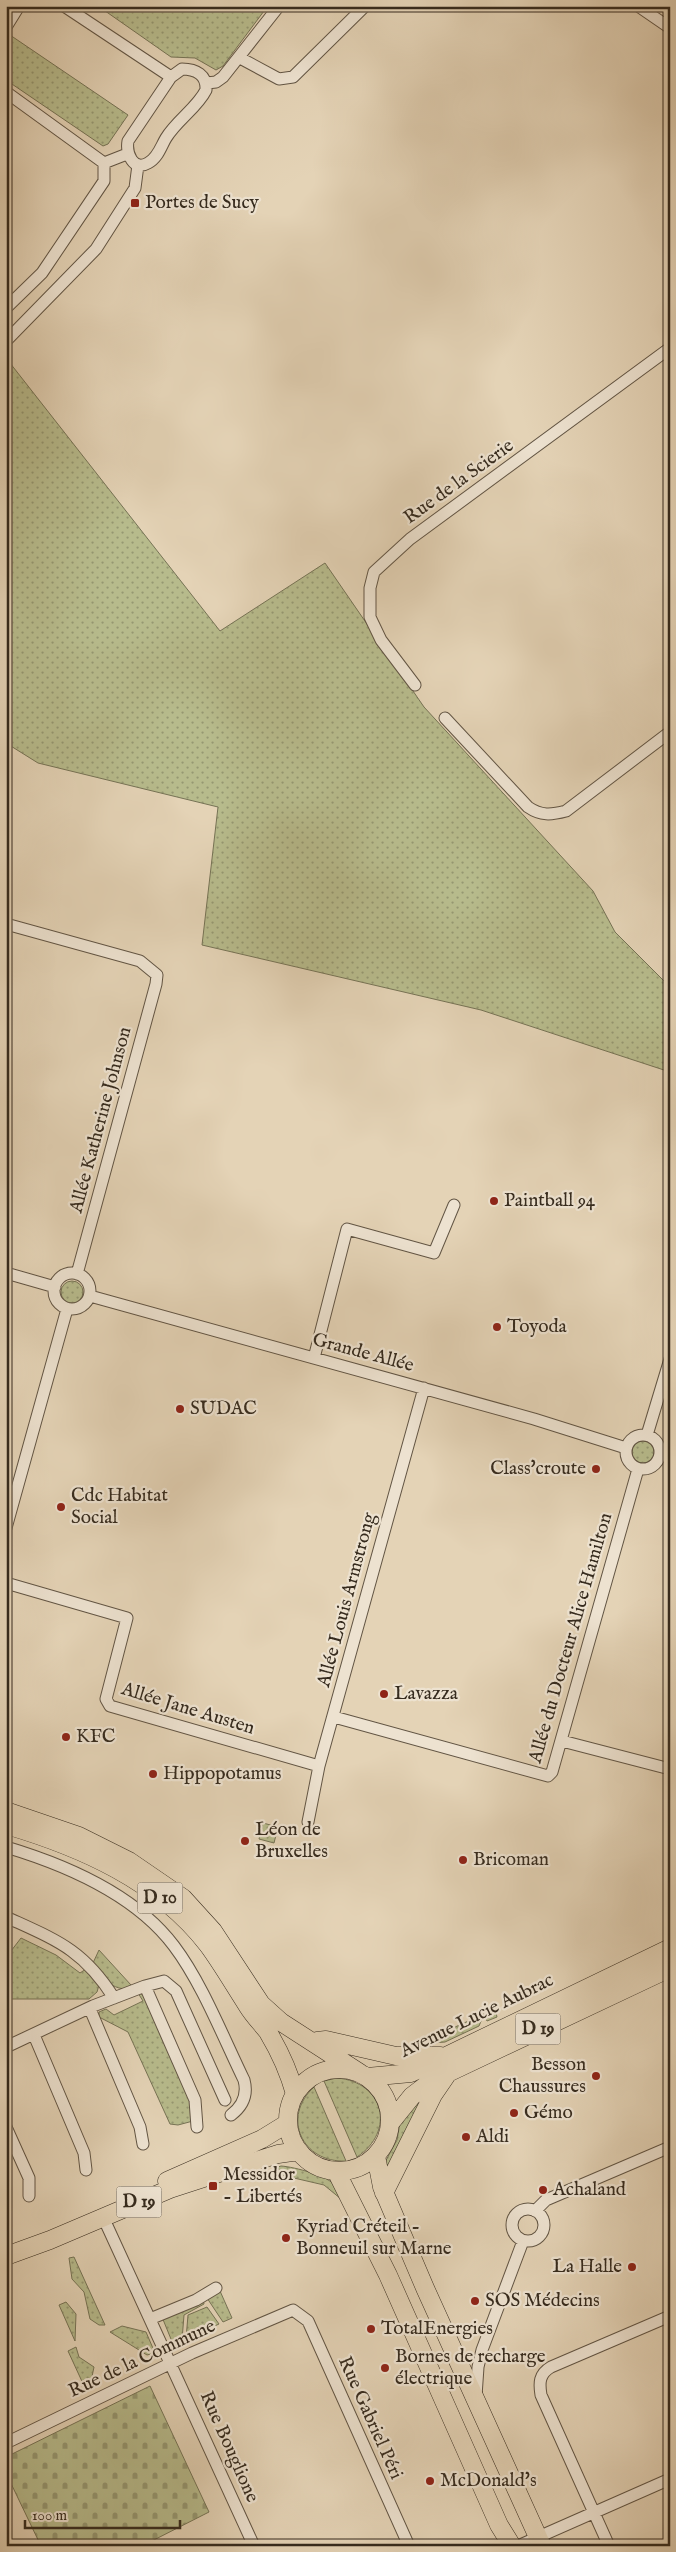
<svg xmlns="http://www.w3.org/2000/svg" width="676" height="2552" font-family="'IM FELL English',serif">
  <style>
    .green { fill: url(#green-dots); stroke: #767355 }
    .cemetery { fill: url(#cemetery-stones); stroke: #767355 }
    .lines { fill: none; stroke-linecap: round; stroke-linejoin: round }
    .minor-casing { stroke: #625544; stroke-width: 13 }
    .primary-casing { stroke: #362b1e; stroke-width: 19 }
    .minor { stroke: #ede2d0; stroke-width: 11 }
    .primary { stroke: #e4d3b6; stroke-width: 18 }
    .poi-dot { fill: #8f2418; stroke: #ede2d0; stroke-width: 2 }
    .labels { text-anchor: middle; dominant-baseline: central; stroke-width: 4.5; stroke-linejoin: round; paint-order: stroke }
    .shield { fill: #ede2d0; stroke: #6d6253; stroke-width: 1 }
    .shield-label { font-size: 18px; font-weight: bold; fill: #362b1e }
    .poi-label { font-size: 19px; fill: #362b1e; stroke: #ede2d0; text-anchor: start }
    .street-label { font-size: 19px; fill: #362b1e; stroke: #ede2d0 }
  </style>
  <defs>
    <pattern id="green-dots" width="8" height="8" patternUnits="userSpaceOnUse" patternTransform="scale(1.25)"><rect width="8" height="8" fill="#b7bb8c"/><path d="M2 2h.1M6 6h.1" fill="none" stroke="#969872" stroke-width="1.8" stroke-linecap="round"/></pattern>
    <pattern id="cemetery-stones" width="16" height="16" patternUnits="userSpaceOnUse" patternTransform="scale(1.25)"><rect width="16" height="16" fill="#b7bb8c"/><path d="M2 7V4a2 2 0 0 1 4 0v3zM10 15v-3a2 2 0 0 1 4 0v3z" fill="#969872"/></pattern>
  </defs>
  <rect width="100%" height="100%" fill="#e4d3b6"/>
  <filter id="stains"><feTurbulence type="fractalNoise" baseFrequency=".004" numOctaves="4"/><feColorMatrix values="0 0 0 0 .2 0 0 0 0 .09 0 0 0 0 .02 0 0 0 .5 -.17"/></filter>
  <radialGradient id="worn" r=".72"><stop offset=".6" stop-color="#630" stop-opacity="0"/><stop offset="1" stop-color="#630" stop-opacity=".3"/></radialGradient>
  <path class="green" d="M98,6H255L264,11L223,66L216,70L195,58L171,57Z
    M10,35L128,115L108,144L103,146L6,80V40Z
    M10,363L220,631L325,563L424,707L593,891L615,932L670,987V1072L481,1010L202,945L218,807L38,763L6,743V367Z
    M61 1292a11 11 0 1 1 22 0a11 11 0 1 1-22 0Z
    M632 1452a11 11 0 1 1 22 0a11 11 0 1 1-22 0Z
    M263,1823L278,1827L274,1843L259,1839Z
    M21,1938L56,1955L80,1973L86,1969L99,1985L97,1992L89,1999H6V1954L11,1951Z
    M99,1950L131,1985V1988C111,1992 104,1977 93,1963Z
    M138,1993L145,1995L194,2100L193,2121L178,2125L170,2124L128,2032L99,2017V2012L106,2009L114,2015L143,2001Z
    M495,2009L497,2017L487,2021L485,2017L482,2019L479,2026L445,2042L432,2043L433,2037Z
    M337,2078C384,2082 396,2131 357,2157L324,2081Z
    M314,2087L346,2161C302,2163 281,2117 314,2087Z
    M415,2098L424,2107L387,2181L384,2164L397,2140L400,2123Z
    M281,2166C295,2167 329,2176 337,2187C339,2191 339,2196 341,2199L324,2185L281,2175L278,2167Z
    M74,2257L105,2325H99L90,2319L84,2292L72,2279L69,2258Z
    M220,2291L232,2318L223,2322L207,2298Z
    M203,2299L204,2304L184,2315L182,2340L173,2344L162,2317Z
    M66,2302L76,2314L75,2341L59,2305Z
    M207,2307L219,2324L186,2339L188,2315Z
    M122,2326L146,2332L155,2353L147,2355L110,2332Z
    M76,2347L79,2357L94,2367L90,2386L85,2388L68,2351Z"/>
  <path class="cemetery" d="M150,2386L209,2512L142,2546H41L6,2473V2457Z"/>
  <g class="lines">
    <g class="minor-casing">
      <path id="minor" d="M64,6L171,77
        M638,6L670,28
        M6,27L19,6
        M240,58L279,79L293,77L365,6
        M182,69C196,69 207,75 206,90C197,108 177,120 166,138C161,146 158,158 148,163C133,172 126,153 128,141L171,77Z
        M207,83L216,82L223,77L279,6
        M6,92L104,163
        M104,163L127,154
        M6,308L42,273L104,181V163
        M6,341L96,249L135,188L138,165
        M415,685L381,640L370,617V588L374,572L410,539L670,348
        M445,718L528,807C541,816 551,815 566,811L670,732
        M6,924L140,961L157,975L156,984L77,1274
        M6,1273L55,1287
        M54 1291a18 18 0 1 1 36 0a18 18 0 1 1-36 0Z
        M90,1296L534,1419L626,1448
        M314,1358L347,1229L434,1253L454,1205
        M626 1452a17 17 0 1 1 34 0a17 17 0 1 1-34 0Z
        M647,1435L670,1359
        M6,1528L67,1309
        M6,1583L127,1618L106,1699L110,1706L319,1766
        M334,1717L548,1776L552,1772L638,1469
        M562,1741L670,1769
        M308,1822L319,1766L424,1388
        M6,1847C66,1865 135,1894 174,1946C202,1983 223,2037 244,2080C248,2095 243,2106 231,2115
        M6,1917C56,1940 83,1949 114,1998
        M145,1986L195,2100L197,2127
        M90,2009L140,2127L143,2144
        M34,2035L84,2153L86,2170
        M6,2047L93,2006L145,1986L164,1981L176,1991L225,2100
        M6,2127L29,2178V2196
        M512 2225a16 16 0 1 1 32 0a16 16 0 1 1-32 0Z
        M535,2211L546,2200L670,2147
        M103,2217L254,2546
        M150,2319L196,2300L216,2288
        M476,2396L478,2367L482,2350L523,2241
        M6,2443L192,2353L293,2310L308,2321L409,2546
        M518,2546L670,2479
        M609,2546L541,2395C539,2383 539,2374 551,2367L670,2316"/>
    </g>
    <g class="primary-casing">
      <path id="primary" d="M6,1811L79,1836L129,1861L183,1898L213,1931L261,2004L281,2022L360,2073
        M6,1825C81,1847 159,1881 208,1945C222,1964 234,1985 247,2005C253,2015 261,2023 268,2032C280,2052 289,2072 295,2094
        M317,2041L326,2040L396,2056H441
        M288 2120a51 51 0 1 1 102 0a51 51 0 1 1-102 0Z
        M367,2077L411,2073L670,1948
        M391,2122L412,2096L433,2080L670,1968
        M376,2156L382,2187L425,2288L542,2546
        M336,2171L388,2275L499,2525L512,2546
        M167,2181L262,2139L288,2123
        M384,2193L433,2095L446,2076
        M6,2256L50,2240L170,2189L278,2154L299,2151"/>
    </g>
    <use href="#minor" class="minor"/>
    <use href="#primary" class="primary"/>
  </g>
  <g class="poi-dot">
    <rect x="130" y="198" width="10" height="10" rx="2.5"/>
    <circle cx="494" cy="1201" r="5"/>
    <circle cx="497" cy="1327" r="5"/>
    <circle cx="180" cy="1409" r="5"/>
    <circle cx="596" cy="1469" r="5"/>
    <circle cx="61" cy="1507" r="5"/>
    <circle cx="384" cy="1694" r="5"/>
    <circle cx="66" cy="1737" r="5"/>
    <circle cx="153" cy="1774" r="5"/>
    <circle cx="245" cy="1841" r="5"/>
    <circle cx="463" cy="1860" r="5"/>
    <circle cx="596" cy="2076" r="5"/>
    <circle cx="514" cy="2113" r="5"/>
    <circle cx="466" cy="2137" r="5"/>
    <rect x="208" y="2181" width="10" height="10" rx="2.5"/>
    <circle cx="543" cy="2190" r="5"/>
    <circle cx="286" cy="2238" r="5"/>
    <circle cx="632" cy="2267" r="5"/>
    <circle cx="475" cy="2301" r="5"/>
    <circle cx="371" cy="2329" r="5"/>
    <circle cx="385" cy="2368" r="5"/>
    <circle cx="430" cy="2481" r="5"/>
  </g>
  <g class="labels">
    <g class="shield">
      <rect x="137.5" y="1882.5" width="45" height="31" rx="4"/>
      <rect x="515.5" y="2013.5" width="45" height="31" rx="4"/>
      <rect x="116.5" y="2186.5" width="45" height="31" rx="4"/>
    </g>
    <g class="shield-label">
      <text x="160" y="1898">D 10</text>
      <text x="538" y="2029">D 19</text>
      <text x="139" y="2202">D 19</text>
    </g>
    <g class="poi-label">
      <text x="145" y="203">Portes de Sucy</text>
      <text x="504" y="1201">Paintball 94</text>
      <text x="507" y="1327">Toyoda</text>
      <text x="190" y="1409">SUDAC</text>
      <text x="586" y="1469" text-anchor="end">Class'croute</text>
      <text x="71" y="1496">Cdc Habitat<tspan x="71" dy="22">Social</tspan></text>
      <text x="394" y="1694">Lavazza</text>
      <text x="76" y="1737">KFC</text>
      <text x="163" y="1774">Hippopotamus</text>
      <text x="255" y="1830">Léon de<tspan x="255" dy="22">Bruxelles</tspan></text>
      <text x="473" y="1860">Bricoman</text>
      <text x="586" y="2065" text-anchor="end">Besson<tspan x="586" dy="22">Chaussures</tspan></text>
      <text x="524" y="2113">Gémo</text>
      <text x="476" y="2137">Aldi</text>
      <text x="223" y="2175">Messidor<tspan x="223" dy="22">- Libertés</tspan></text>
      <text x="553" y="2190">Achaland</text>
      <text x="296" y="2227">Kyriad Créteil -<tspan x="296" dy="22">Bonneuil sur Marne</tspan></text>
      <text x="622" y="2267" text-anchor="end">La Halle</text>
      <text x="485" y="2301">SOS Médecins</text>
      <text x="381" y="2329">TotalEnergies</text>
      <text x="395" y="2357">Bornes de recharge<tspan x="395" dy="22">électrique</tspan></text>
      <text x="440" y="2481">McDonald's</text>
    </g>
    <g class="street-label">
      <text transform="translate(459 482) rotate(-36)">Rue de la Scierie</text>
      <text transform="translate(101 1120) rotate(-75)">Allée Katherine Johnson</text>
      <text transform="translate(363 1353) rotate(15)">Grande Allée</text>
      <text transform="translate(347 1600) rotate(-75)">Allée Louis Armstrong</text>
      <text transform="translate(571 1638) rotate(-74)">Allée du Docteur Alice Hamilton</text>
      <text transform="translate(188 1709) rotate(17)">Allée Jane Austen</text>
      <text transform="translate(477 2016) rotate(-26)">Avenue Lucie Aubrac</text>
      <text transform="translate(142 2359) rotate(-25)">Rue de la Commune</text>
      <text transform="translate(370 2418) rotate(66)">Rue Gabriel Péri</text>
      <text transform="translate(229 2447) rotate(66)">Rue Bouglione</text>
    </g>
  </g>
  <rect width="676" height="2552" fill="none" stroke="#e4d3b6" stroke-width="25"/>
  <rect x="8" y="8" width="661" height="2537" fill="none" stroke="#362b1e" stroke-width="2.5"/>
  <rect x="12" y="12" width="651" height="2527" fill="none" stroke="#362b1e"/>
  <path d="M25 2520v8h155v-8" fill="none" stroke="#362b1e" stroke-width="2.5"/>
  <text x="32" y="2520" font-size="15" fill="#362b1e" stroke="#ede2d0" stroke-width="4" paint-order="stroke">100 m</text>
  <rect width="100%" height="100%" filter="url(#stains)"/>
  <rect width="100%" height="100%" fill="url(#worn)"/>
</svg>
